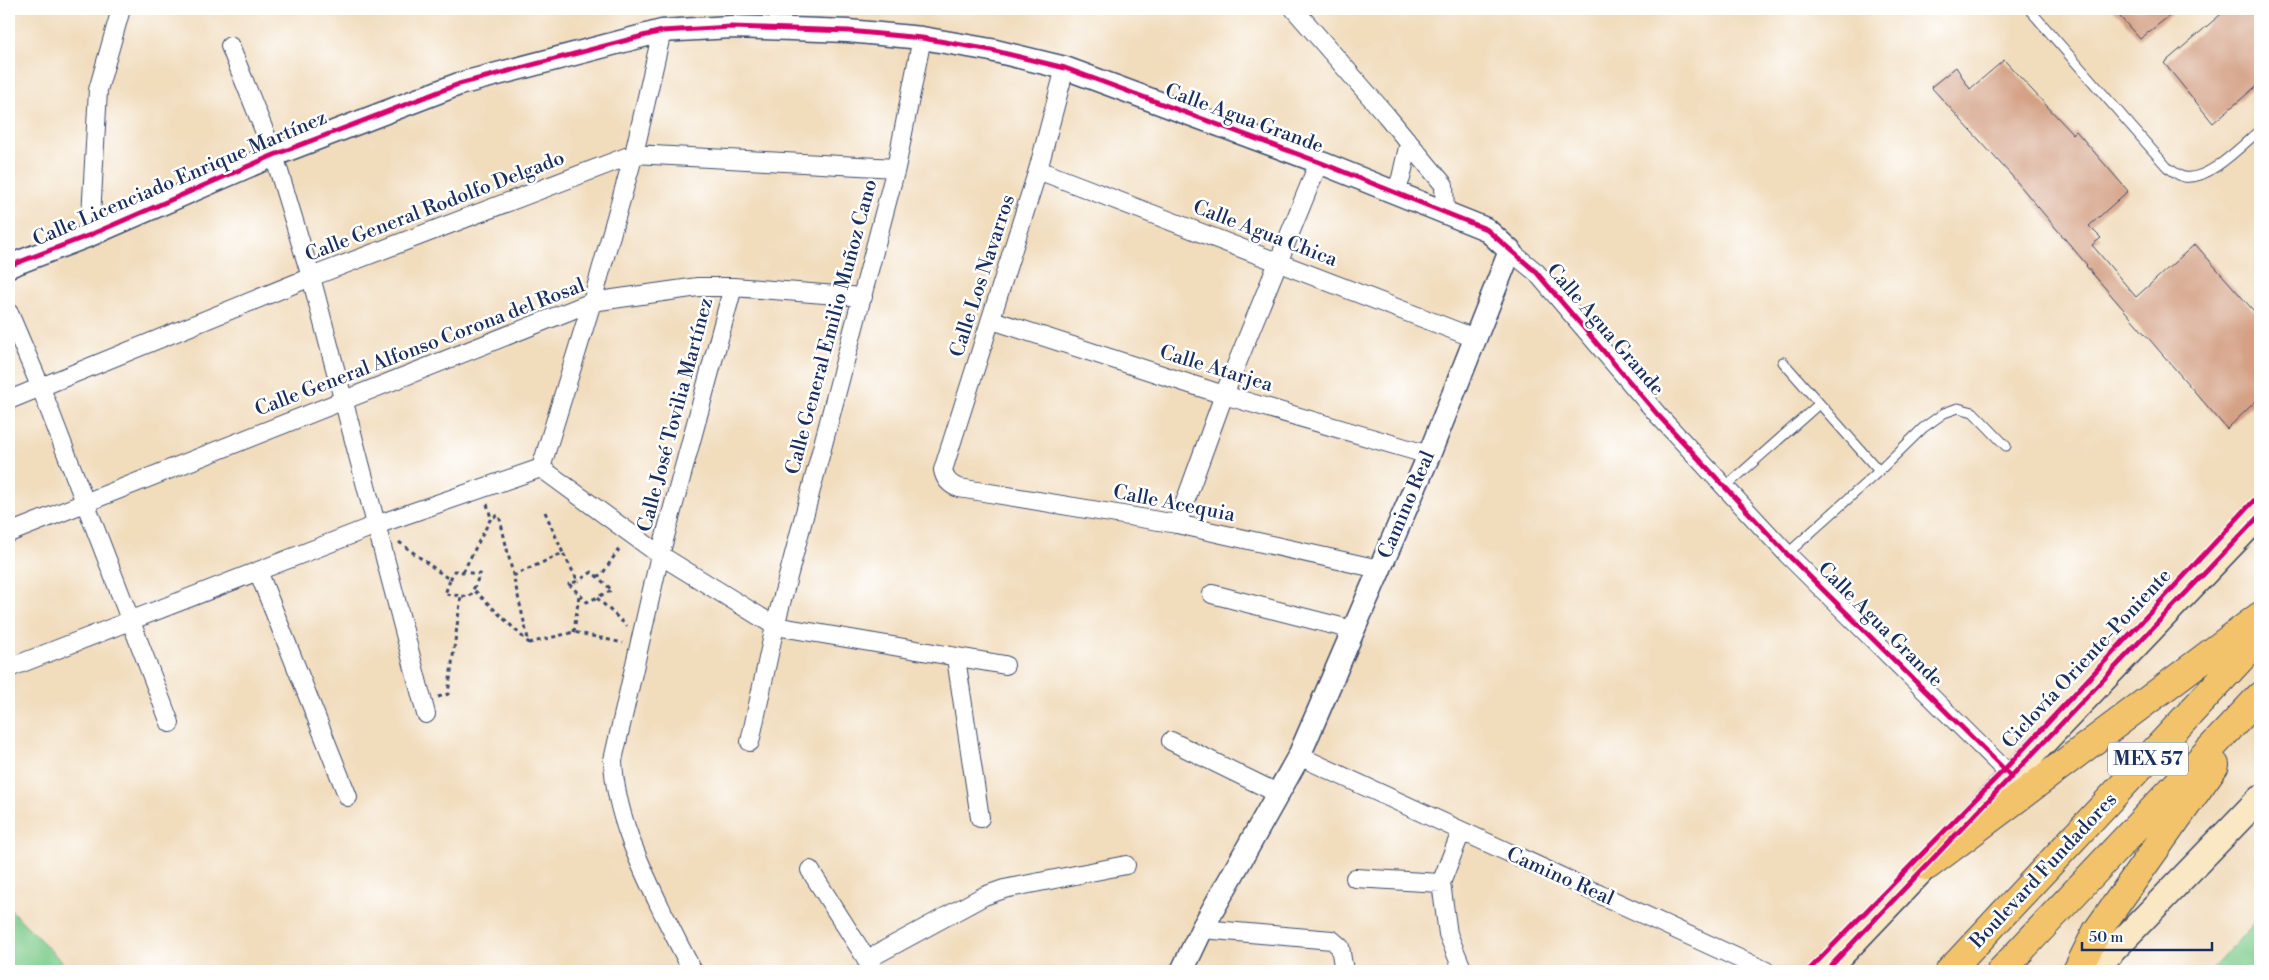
<svg xmlns="http://www.w3.org/2000/svg" width="2269" height="980" font-family="'Libre Bodoni',serif">
  <style>
    .green { fill: #7ecb8a; stroke: #4c7d74 }
    .building { fill: #d4a185 }
    .lines { fill: none; stroke-linecap: round; stroke-linejoin: round }
    .service-casing { stroke: #3b496c; stroke-width: 11 }
    .minor-casing { stroke: #3b496c; stroke-width: 20 }
    .tertiary-casing { stroke: #3b496c; stroke-width: 25 }
    .secondary-casing { stroke: #3b496c; stroke-width: 28 }
    .motorway-casing { stroke: #3b496c; stroke-width: 30 }
    .path { stroke: #3b496c; stroke-width: 3; stroke-dasharray: 4 4; stroke-linecap: butt }
    .service { stroke: #fff; stroke-width: 9 }
    .minor { stroke: #fff; stroke-width: 18 }
    .tertiary { stroke: #fff; stroke-width: 22 }
    .secondary { stroke: #fae7c3; stroke-width: 25 }
    .motorway { stroke: #f2c36a; stroke-width: 28 }
    .cycleway-casing { stroke: #fff; stroke-width: 8 }
    .cycleway { stroke: #d6006c; stroke-width: 5 }
    .labels { text-anchor: middle; dominant-baseline: central; stroke-width: 5; stroke-linejoin: round; paint-order: stroke }
    .shield { fill: #fff; stroke: #5f6d8e; stroke-width: 1 }
    .shield-label { font-size: 19px; font-weight: bold; fill: #1b2f5e }
    .street-label { font-size: 20px; fill: #1b2f5e; stroke: #fff }
  </style>
  <rect width="100%" height="100%" fill="#fff"/>
  <filter id="ink" filterUnits="userSpaceOnUse"><feTurbulence type="fractalNoise" baseFrequency=".02" numOctaves="2"/><feDisplacementMap in="SourceGraphic" scale="10" xChannelSelector="R" yChannelSelector="G"/><feConvolveMatrix kernelMatrix="1 2 1 2 8 2 1 2 1" color-interpolation-filters="sRGB"/></filter>
  <filter id="wash" filterUnits="userSpaceOnUse"><feTurbulence type="fractalNoise" baseFrequency=".0096" numOctaves="4" result="noise"/><feDisplacementMap in="SourceGraphic" scale="20" xChannelSelector="R" yChannelSelector="G"/><feGaussianBlur stdDeviation="1.12" result="paint"/><feColorMatrix in="noise" values="0 0 0 0 0 0 0 0 0 0 0 0 0 0 0 0 0 1.4 0 .05"/><feComposite in="paint" operator="in"/></filter>
  <g filter="url(#wash)">
    <rect width="100%" height="100%" fill="#f1dcbc"/>
    <path class="green" d="M9,908L71,971H9Z
      M2260,917V971H2210Z"/>
    <g id="blocks">
      <path class="building" d="M2113,9H2178L2140,39Z
        M2227,9H2260V83L2213,123L2164,63Z
        M2004,60L2073,134L2076,131L2128,191L2089,226L2101,238L2092,245L2136,297L2195,244L2260,318V397L2227,429L2086,266L2087,265L2011,175L1931,87L1956,67L1970,89Z"/>
    </g>
  </g>
  <g filter="url(#ink)">
    <use href="#blocks" fill-opacity="0" stroke="#3b496c" stroke-width="1"/>
    <g class="lines">
      <g class="service-casing">
        <path id="service" d="M2029,9L2167,167C2172,170 2178,176 2184,177C2209,181 2242,145 2260,130
          M1783,362L1879,471
          M1724,488L1819,404
          M1787,554L1879,471L1923,428L1944,413L1958,408L1973,412L2006,446"/>
      </g>
      <g class="minor-casing">
        <path id="minor" d="M1294,9L1386,115L1444,185L1445,213
          M230,46L274,155L311,277L426,714
          M1065,68L1038,170L943,470C945,480 950,485 959,488L1177,524L1379,569
          M1038,170L1477,339
          M1395,193L1401,178L1409,143
          M90,235L98,90L121,9
          M1510,251L1536,272L1658,415L1787,554L2012,777
          M9,313L41,388L170,723
          M992,320L1224,395L1429,455
          M9,400L311,277L634,154L896,168
          M541,468L660,555L775,626L1005,665
          M541,468L592,302L634,154L662,31
          M1177,524L1224,395L1319,162
          M9,533L592,302L698,287H733L863,297
          M258,571L348,797
          M1212,594L1353,630
          M956,658L980,818
          M9,668L376,525L541,468
          M1171,741L1279,794
          M750,742L775,626L896,168L922,38
          M1299,756L1766,971
          M1461,832L1441,883L1448,934L1463,971
          M810,870L874,971
          M1355,878L1441,883
          M1202,929L1332,940L1340,947L1344,971
          M866,960L984,896L1004,889L1126,865
          M693,971C682,952 673,932 663,913C640,865 615,814 613,760L660,555L733,287"/>
      </g>
      <g class="tertiary-casing">
        <path id="tertiary" d="M9,266L90,235L274,155L459,84L662,31L731,27L848,31L922,38L991,50L1065,68L1319,162L1486,229L1510,251L1429,455L1299,756L1202,929L1182,971"/>
      </g>
      <g class="secondary-casing">
        <path id="secondary" d="M1826,971L2260,515
          M2093,971L2260,798"/>
      </g>
      <g class="motorway-casing">
        <path id="motorway" d="M1927,866L2260,616
          M1950,971L2260,638
          M2001,971L2260,696
          M2077,971L2097,931L2215,765"/>
      </g>
      <path class="path" d="M487,504L491,518
        M545,512L563,553
        M399,542L450,580L445,594L470,597L480,574L454,571L450,580
        M463,572L491,518L499,515L529,643L473,589
        M513,576L563,553L578,581L569,584L587,602L612,590L592,572L578,581
        M597,577L603,573L621,546
        M597,598L627,626
        M574,632L579,595
        M529,643L574,632L623,643
        M438,697L448,694L461,596"/>
      <use href="#service" class="service"/>
      <use href="#minor" class="minor"/>
      <use href="#tertiary" class="tertiary"/>
      <use href="#secondary" class="secondary"/>
      <use href="#motorway" class="motorway"/>
      <g class="cycleway-casing">
        <path id="cycleway" d="M9,266L90,235L274,155L459,84L662,31L731,27L848,31L922,38L991,50L1065,68L1319,162L1486,229L1536,272L1658,415L1787,554L2012,777
          M1808,971L2004,770L2260,494
          M1826,971L2260,515"/>
      </g>
      <use href="#cycleway" class="cycleway"/>
    </g>
  </g>
  <g class="labels">
    <rect class="shield" x="2108" y="742.5" width="80" height="33" rx="4"/>
    <g class="shield-label">
      <text x="2148" y="759">MEX 57</text>
    </g>
    <g class="street-label">
      <text transform="translate(1244 119) rotate(20)">Calle Agua Grande</text>
      <text transform="translate(180 179) rotate(-23)">Calle Licenciado Enrique Martínez</text>
      <text transform="translate(435 207) rotate(-21)">Calle General Rodolfo Delgado</text>
      <text transform="translate(1265 234) rotate(21)">Calle Agua Chica</text>
      <text transform="translate(983 276) rotate(-72)">Calle Los Navarros</text>
      <text transform="translate(832 327) rotate(-75)">Calle General Emilio Muñoz Cano</text>
      <text transform="translate(1605 330) rotate(49)">Calle Agua Grande</text>
      <text transform="translate(420 348) rotate(-21)">Calle General Alfonso Corona del Rosal</text>
      <text transform="translate(1216 369) rotate(17)">Calle Atarjea</text>
      <text transform="translate(676 415) rotate(-75)">Calle José Tovilia Martínez</text>
      <text transform="translate(1174 504) rotate(11)">Calle Acequia</text>
      <text transform="translate(1407 505) rotate(-67)">Camino Real</text>
      <text transform="translate(1880 625) rotate(45)">Calle Agua Grande</text>
      <text transform="translate(2087 659) rotate(-47)">Ciclovía Oriente-Poniente</text>
      <text transform="translate(2044 871) rotate(-47)">Boulevard Fundadores</text>
      <text transform="translate(1560 877) rotate(24)">Camino Real</text>
    </g>
  </g>
  <rect width="2269" height="980" fill="none" stroke="#fff" stroke-width="30"/>
  <path d="M2082 942v8h130v-8" fill="none" stroke="#1b2f5e" stroke-width="2.5"/>
  <text x="2089" y="942" font-size="15" fill="#1b2f5e" stroke="#ffffff" stroke-width="4" paint-order="stroke">50 m</text>
</svg>
